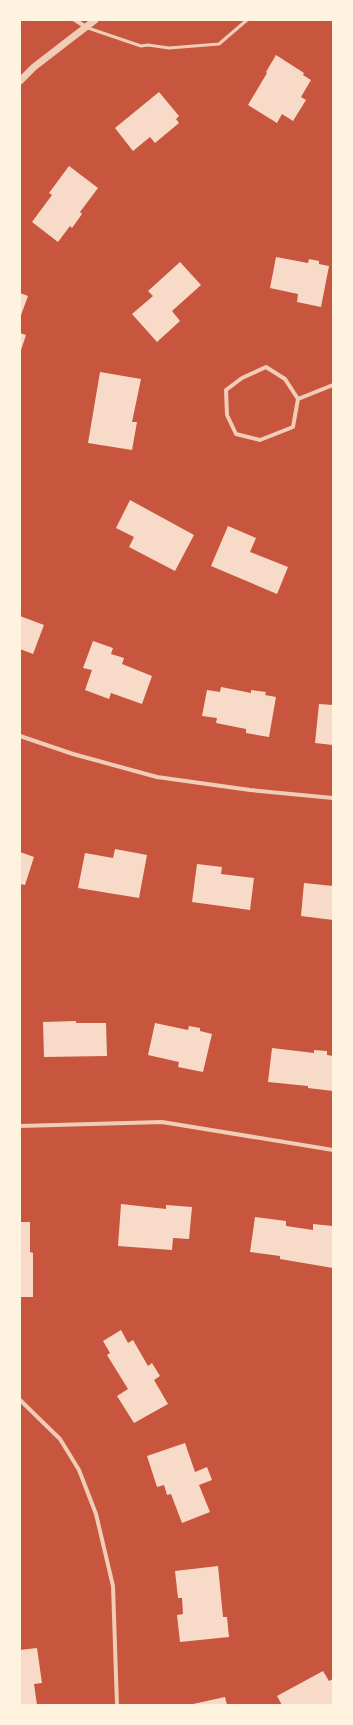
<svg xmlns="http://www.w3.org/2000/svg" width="353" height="1725" font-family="Barlow,sans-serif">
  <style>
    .building { fill: #f7dbc8 }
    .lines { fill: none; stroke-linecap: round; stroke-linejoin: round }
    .service { stroke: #f1ccb7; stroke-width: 3 }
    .minor { stroke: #f1ccb7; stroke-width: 4 }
    .tertiary { stroke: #f1ccb7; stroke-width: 7 }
  </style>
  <rect width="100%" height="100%" fill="#c8553d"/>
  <path class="building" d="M276,55L304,73L303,75L311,80L301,97L306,100L293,121L282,114L277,123L248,105L267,73L266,72Z
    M159,92L179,116L176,119L179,123L155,143L150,137L133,151L115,128Z
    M69,166L98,188L80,212L82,214L72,228L70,226L58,242L32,222L52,195L49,193Z
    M276,257L308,263L309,259L319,261V264L329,266L321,307L297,302L298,294L270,288Z
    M180,262L201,285L172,311L180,321L157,342L132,314L153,296L148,291Z
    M20,293L28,296L20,318Z
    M20,333L26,335L20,353Z
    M100,372L141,379L132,422H137L132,450L88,443Z
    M130,500L194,535L175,571L129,547L134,537L116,528Z
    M228,526L256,538L250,552L288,567L277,594L211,566Z
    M20,616L44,625L33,654L20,649Z
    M93,641L113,648L111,654L124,658L122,664L152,676L142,704L111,693L109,699L85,690L92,670L83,668Z
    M221,687L251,693V690L266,692L265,695L276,697L269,737L246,733V729L216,723L217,718L202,716L207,690L220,692Z
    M319,704L333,705V745L315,743Z
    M115,849L147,855L139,898L78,888L85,853L113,858Z
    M20,852L34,857L25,885L20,884Z
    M197,864L222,867L221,874L254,878L250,910L192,902Z
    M304,883L333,886V920L301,916Z
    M76,1021V1023H106L107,1056L44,1057L43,1022Z
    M155,1023L188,1030L189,1026L200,1028V1031L212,1034L203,1072L178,1067L179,1062L148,1055Z
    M272,1048L314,1053V1050L327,1051V1055L333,1056V1091L308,1088V1086L268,1082Z
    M121,1204L166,1209V1205L192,1207L189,1239L173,1238L172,1250L118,1246Z
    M255,1217L286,1221V1226L313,1230V1224L333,1226V1268L280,1259V1256L250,1252Z
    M20,1222H30V1252L33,1253V1297H20Z
    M121,1330L128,1343L133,1340L148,1366L152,1363L160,1376L154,1380L168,1404L134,1423L117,1396L128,1389L107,1355L110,1353L103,1341Z
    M185,1443L195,1472L207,1467L212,1480L199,1485L210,1512L182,1523L171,1494L167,1495L164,1485L157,1487L147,1456Z
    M218,1566L223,1617H227L229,1637L180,1642L177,1615L183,1614L182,1598H178L175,1571Z
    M37,1648L42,1683L34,1684L37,1705H20V1650Z
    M323,1671L329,1681L333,1679V1705H282L277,1696Z
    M225,1697L227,1705H193V1704Z"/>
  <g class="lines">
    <path class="service" d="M88,28L141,46L148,45L169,48L219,44L247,20"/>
    <path class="minor" d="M75,20L86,27
      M266,367L285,379L298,399L293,427L260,440L236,434L227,415L226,390L242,378Z
      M298,399L333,385
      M20,736L73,754L157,777L250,790L333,798
      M20,1126L162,1122L333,1150
      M20,1400L60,1439L79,1470L96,1514L113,1586L117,1705"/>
    <path class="tertiary" d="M20,81L34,67L95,20"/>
  </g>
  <rect width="353" height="1725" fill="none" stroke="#fff3e0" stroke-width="42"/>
</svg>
